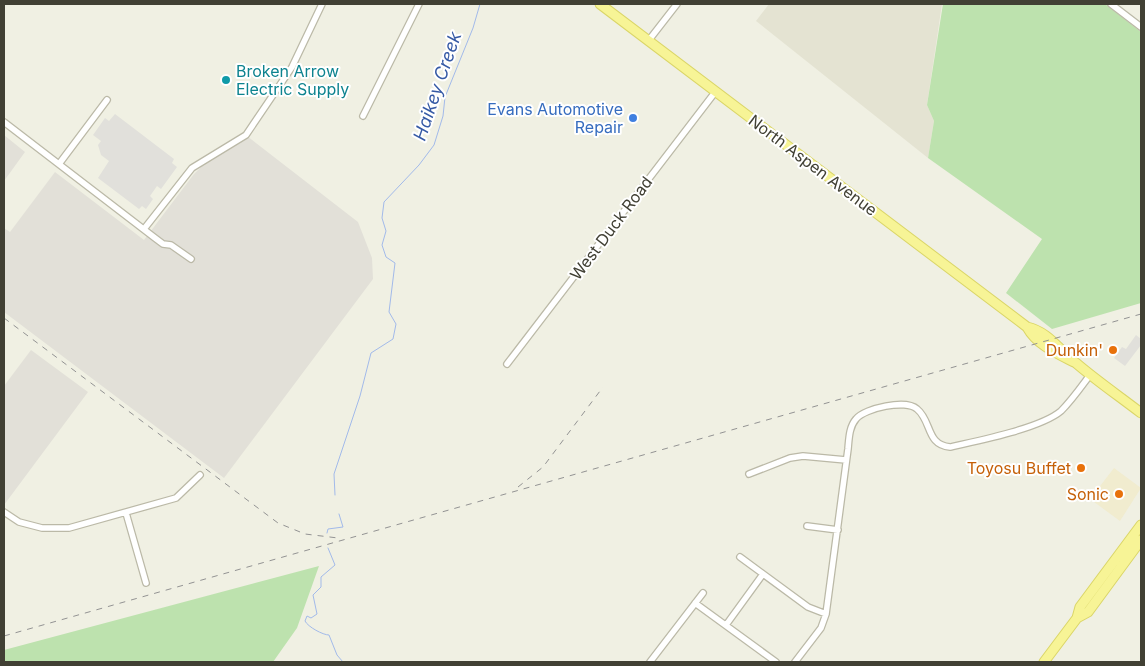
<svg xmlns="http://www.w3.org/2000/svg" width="1145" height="666" font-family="Inter,sans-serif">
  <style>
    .residential { fill: #e4e3d2 }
    .commercial { fill: #f1eccf }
    .industrial { fill: #e2e0d8 }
    .green { fill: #bde2ae }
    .parking { fill: #e1e0db }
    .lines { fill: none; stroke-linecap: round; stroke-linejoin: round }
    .stream { stroke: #a2baea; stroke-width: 1 }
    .minor-casing { stroke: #bbb9a7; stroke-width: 8 }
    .primary-casing { stroke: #dad567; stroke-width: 11 }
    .minor { stroke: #fff; stroke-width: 5.5 }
    .primary { stroke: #f7f496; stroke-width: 9 }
    .rail { stroke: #939393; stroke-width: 1; stroke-dasharray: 6 6; stroke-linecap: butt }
    .culture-dot { fill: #0f9aa8; stroke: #fff; stroke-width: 2 }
    .shop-dot { fill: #3f7fe0; stroke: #fff; stroke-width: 2 }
    .food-dot { fill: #e8710a; stroke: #fff; stroke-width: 2 }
    .labels { text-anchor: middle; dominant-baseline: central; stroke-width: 4; stroke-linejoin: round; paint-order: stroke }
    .culture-label { font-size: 16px; fill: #0d838f; stroke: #fff; text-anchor: start }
    .shop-label { font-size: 16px; fill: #366cbe; stroke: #fff; text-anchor: end }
    .street-label { font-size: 16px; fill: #414034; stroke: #fff }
    .food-label { font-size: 16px; fill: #c56008; stroke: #fff; text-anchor: end }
    .water-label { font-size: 18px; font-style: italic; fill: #365aa5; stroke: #fff }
  </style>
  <rect width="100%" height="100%" fill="#f0f0e3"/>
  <path class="residential" d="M769,4H942L927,105L934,121L928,158L756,21Z"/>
  <path class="commercial" d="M1114,468L1141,488L1120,521L1090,499Z"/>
  <path class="industrial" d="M4,135L25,152L4,181Z
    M247,136L358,222L372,258L373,279L224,478L4,312V228L10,232L55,172L144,240L194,174L205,163L240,143Z
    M31,350L88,392L4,505V386Z"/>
  <path class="green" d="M943,4H1105L1141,32V303L1052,329L1006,293L1042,239L928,158L934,121L927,105Z
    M319,566L297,628L273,662H4V650Z"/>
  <path class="parking" d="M115,114L174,159L172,163L177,167L161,189L157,186L150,196L153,199L146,209L142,206L139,209L98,178L109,161L101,155L98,145L101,141L93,135L105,118L109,121Z
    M1136,335L1141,339V345L1125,366L1114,358L1122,347L1126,349Z"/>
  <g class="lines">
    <path class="stream" d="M335,495L334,474L360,396L371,353L393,339L396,324L389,312L395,263L386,257L382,245L386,231L382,218L384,202L419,165L434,145L443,116L445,97L473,28L480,4
      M327,533L328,529L343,527L339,514
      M328,548L335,565L321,577V587L313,595L317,614L311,618L307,616L305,621C308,627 323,635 329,635L337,655L343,662"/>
    <g class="minor-casing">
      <path id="minor" d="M1111,4L1141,27
        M649,40L677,4
        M363,116L419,4
        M4,122L155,238L163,244L171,245L191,259
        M59,164L107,100
        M144,229L192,168L246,135L292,67L322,4
        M507,364L716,91
        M749,474L790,458L803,456L846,460
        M4,512L19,522L42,528H69L176,498L200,475
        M126,513L146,583
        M807,526L838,530
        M740,557L808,607L826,614
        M695,603L776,662
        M726,625L763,574
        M650,662L703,593
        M795,662L821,628L826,614L848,449C849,439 849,427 856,419C865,408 906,399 917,409C932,421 926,445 950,447C978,441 1041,428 1061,411C1072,400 1081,387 1090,375"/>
    </g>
    <g class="primary-casing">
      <path id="primary" d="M600,4L1027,327C1037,345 1056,353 1074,362
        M1027,327C1049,332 1059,350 1076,363C1097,381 1119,396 1141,413
        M1077,618L1080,607L1141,525
        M1044,662L1077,618L1088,612L1141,540"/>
    </g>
    <use href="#minor" class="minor"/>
    <use href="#primary" class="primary"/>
    <path class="rail" d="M4,318L278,523L305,534L338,538
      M518,487L543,467L603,387
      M4,636L1141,314"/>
  </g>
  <circle class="culture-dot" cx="226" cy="80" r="5"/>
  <circle class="shop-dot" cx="633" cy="118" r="5"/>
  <g class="food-dot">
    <circle cx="1113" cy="350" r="5"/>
    <circle cx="1081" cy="468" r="5"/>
    <circle cx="1119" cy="494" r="5"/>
  </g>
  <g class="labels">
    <g class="culture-label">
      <text x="236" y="71">Broken Arrow<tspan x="236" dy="18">Electric Supply</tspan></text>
    </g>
    <g class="shop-label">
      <text x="623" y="109">Evans Automotive<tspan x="623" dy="18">Repair</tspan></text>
    </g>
    <g class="street-label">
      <text transform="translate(813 165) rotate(37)">North Aspen Avenue</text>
      <text transform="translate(611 228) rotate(-53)">West Duck Road</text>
    </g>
    <g class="food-label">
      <text x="1103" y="350">Dunkin'</text>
      <text x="1071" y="468">Toyosu Buffet</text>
      <text x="1109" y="494">Sonic</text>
    </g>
    <g class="water-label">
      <text transform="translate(437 86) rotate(-71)">Haikey Creek</text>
    </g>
  </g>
  <rect width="1145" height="666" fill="none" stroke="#414034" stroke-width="10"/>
</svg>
